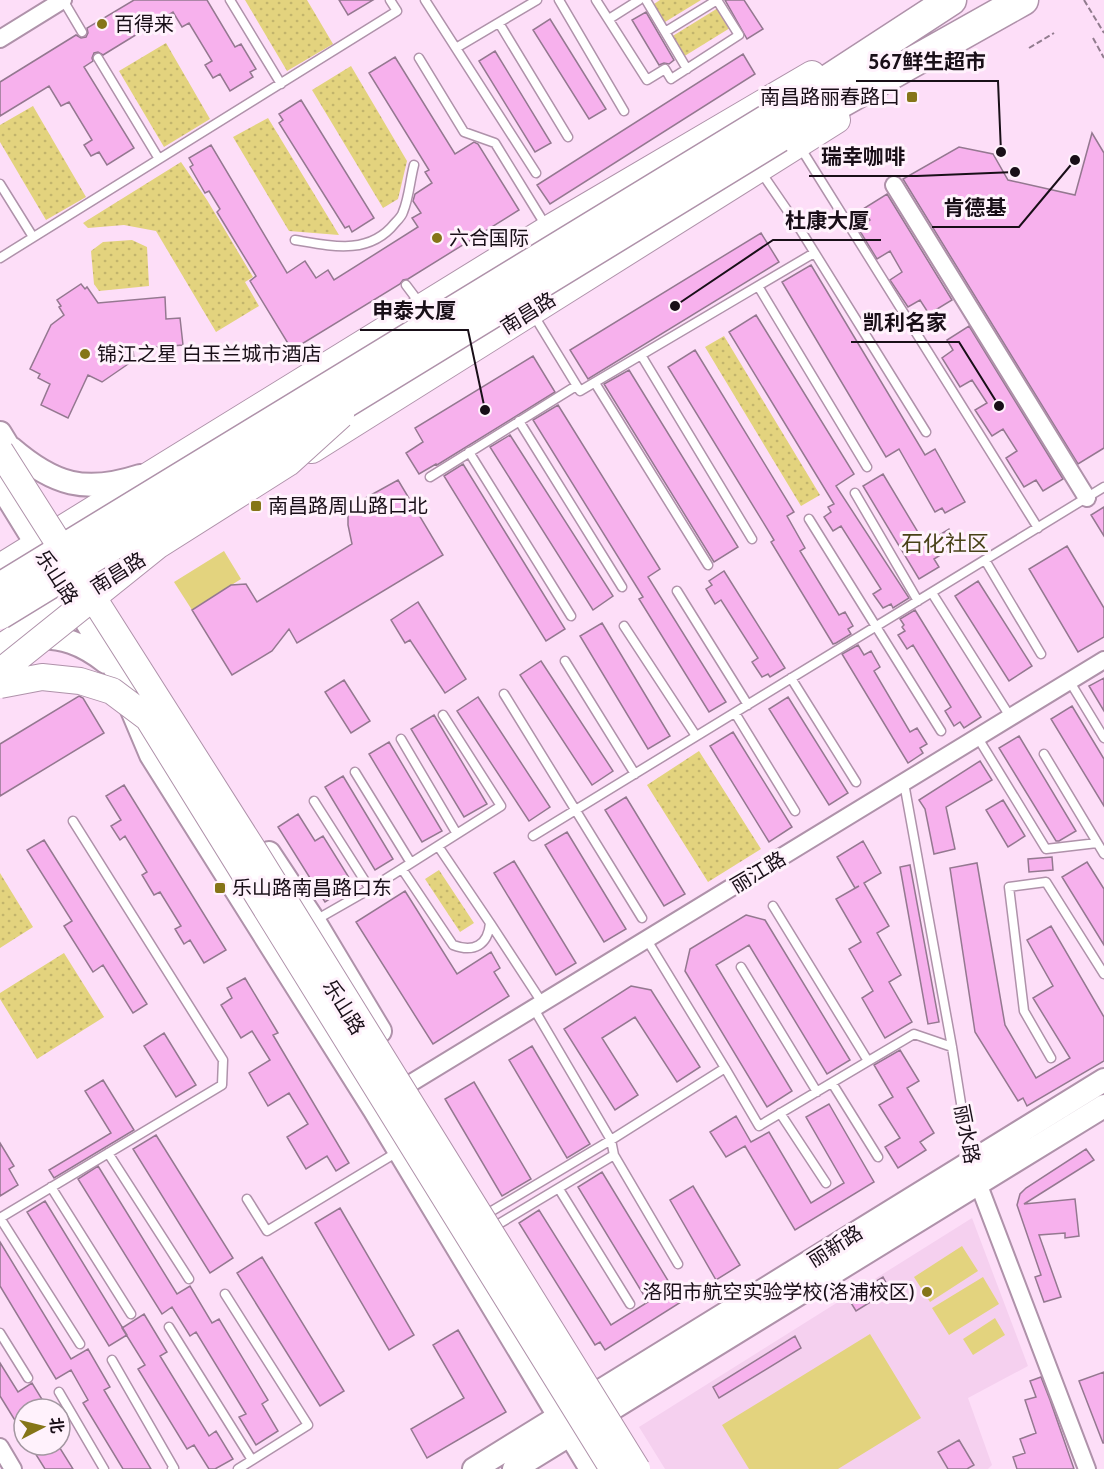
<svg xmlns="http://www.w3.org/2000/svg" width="1104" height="1469" font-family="Cabin,'Noto Sans SC',sans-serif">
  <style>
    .built { fill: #f5d0ef }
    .grass { fill: url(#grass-dots) }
    .pitch { fill: #e3d37e }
    .building { fill: #f7b1ed; stroke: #947890; stroke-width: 1.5 }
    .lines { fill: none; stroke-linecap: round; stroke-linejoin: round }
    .lane-casing { stroke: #af92aa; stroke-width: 11 }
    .street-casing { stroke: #af92aa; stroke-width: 20 }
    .secondary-casing { stroke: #af92aa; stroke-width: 26 }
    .primary-casing { stroke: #af92aa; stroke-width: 28 }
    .highway-casing { stroke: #af92aa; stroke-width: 33 }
    .path { stroke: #917c8e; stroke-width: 2; stroke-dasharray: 6 3; stroke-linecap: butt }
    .lane { stroke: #fff; stroke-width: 8 }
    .street { stroke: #fff; stroke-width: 16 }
    .secondary { stroke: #fff; stroke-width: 22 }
    .primary { stroke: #fff; stroke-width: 26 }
    .highway { stroke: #fff; stroke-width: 30 }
    .primary-bridge-casing { stroke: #af92aa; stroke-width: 28; stroke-linecap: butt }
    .highway-bridge-casing { stroke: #af92aa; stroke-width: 33; stroke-linecap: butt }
    .primary-bridge { stroke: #fff; stroke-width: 26 }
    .highway-bridge { stroke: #fff; stroke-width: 30 }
    .poi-dot { fill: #857518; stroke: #fff2fc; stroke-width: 2 }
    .labels { text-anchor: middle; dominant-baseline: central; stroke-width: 6; stroke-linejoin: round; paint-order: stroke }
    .poi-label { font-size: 20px; fill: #190f18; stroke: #fff2fc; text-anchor: start }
    .street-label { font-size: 20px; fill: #190f18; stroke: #fff2fc }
    .quarter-label { font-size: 22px; fill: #484117; stroke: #fff2fc }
    .leader { fill: none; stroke: #190f18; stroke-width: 2 }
    .callout-dot { fill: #190f18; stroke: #fff2fc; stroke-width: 2 }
    .callout-label { font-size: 21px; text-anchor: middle; font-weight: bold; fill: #190f18; stroke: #fff2fc; stroke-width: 6; stroke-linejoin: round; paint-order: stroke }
  </style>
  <defs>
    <pattern id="grass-dots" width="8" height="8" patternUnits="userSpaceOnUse" patternTransform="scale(1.5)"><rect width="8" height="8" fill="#e3d37e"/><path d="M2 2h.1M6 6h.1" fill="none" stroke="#c2b46c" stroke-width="1.8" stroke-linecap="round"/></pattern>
  </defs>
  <rect width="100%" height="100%" fill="#fddef8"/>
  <path class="built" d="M972,1218L1028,1366L968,1398L992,1465L988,1469H665L639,1427Z"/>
  <path class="grass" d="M245,0H307L333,44L287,71Z
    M660,0H701L665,22L654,4Z
    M718,8L730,28L683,57L671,37Z
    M166,43L210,119L164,147L119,71Z
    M351,66L407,161L398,199L383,208L312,90Z
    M33,106L86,197L46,220L0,142V125Z
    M268,118L339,235L289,231L233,137Z
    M181,162L207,200L253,277L245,282L259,306L216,332L156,231L124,225L88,228L83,223Z
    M132,240L147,247L149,286L99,291L94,284L91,251L103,242Z
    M724,336L820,495L801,506L705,347Z
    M699,751L761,849L708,882L647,785Z
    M439,870L474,923L460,932L425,879Z
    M0,873L33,927L0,948Z
    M64,953L104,1017L37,1059L0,999V993Z"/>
  <path class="pitch" d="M224,551L241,579L192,610L174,582Z
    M962,1246L978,1271L930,1302L914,1277Z
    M983,1277L999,1304L949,1335L932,1308Z
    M995,1318L1005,1335L973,1355L963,1339Z
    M870,1334L921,1418L838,1469H749L722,1425Z"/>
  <path class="building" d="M134,0H207L235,47L241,44L256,69L250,72L253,77L230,91L220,74L213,78L205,65L212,61L189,23L182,27L173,12L103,55L98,52L94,53L92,58L93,61L84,67L134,148L107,165L99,152L91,156L84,145L92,140L69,102L61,106L49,86L0,116V82L76,35L81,38L86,37L88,33L87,28Z
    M339,0H373L348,15Z
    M725,0H744L763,29L747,39Z
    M646,12L674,60L669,64L664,63L659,65L632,20Z
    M550,19L606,109L589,119L533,30Z
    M495,51L551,143L535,152L479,61Z
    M743,54L755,74L550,204L537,185Z
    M395,57L455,154L474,142L478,144L519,210L408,279L403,280L400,284L292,350L250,281L256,276L217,212L220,209L209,191L205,193L190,167L193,165L189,158L211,145L287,273L305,261L316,278L328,270L334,280L418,227L412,218L421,213L413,201L415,194L432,183L425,172L429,170L369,73Z
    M301,100L374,218L352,232L349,226L345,228L279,123L283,120L279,114Z
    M1092,133L1104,153V448L1078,464L903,179L959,147L993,154L1008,180L1075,195Z
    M887,194L952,300L929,314L920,300L908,307L890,280L902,272L890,251L877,259L858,228L870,220L863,209Z
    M761,233L779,262L588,379L570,350Z
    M811,265L925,455L935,449L965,502L945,513L942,508L935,512L899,449L886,457L782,282Z
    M81,284L85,289L87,287L98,303L165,297L166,319L180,318L183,345L133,349L134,360L102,382L88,375L68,418L41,405L50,384L38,378L40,374L30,369L51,325L64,315L59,307L61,306L57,300Z
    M756,315L854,474L836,486L909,598L893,608L891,604L883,608L873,594L881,589L841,526L833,531L824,517L831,512L828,507L834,504L729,332Z
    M969,326L1063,479L1043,491L1036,480L1024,487L1006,458L1017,451L1003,429L992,436L975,410L987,403L972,380L960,387L942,358L953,350L947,340Z
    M695,350L794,512L787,516L805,548L800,551L839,615L845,612L853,626L848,629L851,634L836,643L833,644L771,542L774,540L668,367Z
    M533,356L555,392L437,465L436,464L419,474L406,453L423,442L415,428Z
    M629,370L738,547L714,562L604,384Z
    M558,405L660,569L648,577L726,702L709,712L639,599L643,597L533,420Z
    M510,435L613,596L593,610L490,447Z
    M463,464L565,629L546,641L444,476Z
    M883,474L925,544L949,529L958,544L934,559L939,567L919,579L863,486Z
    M398,480L443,555L297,643L289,629L272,651L232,675L192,610L231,585L246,584L257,602L352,544L348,525V515L352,508L362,500Z
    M1104,507V536L1091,515Z
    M1067,546L1104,608V637L1078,652L1029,569Z
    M724,571L785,668L770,677L768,674L762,677L752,662L758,658L721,600L715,604L706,589L712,585L709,581Z
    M978,581L1032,666L1009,681L955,596Z
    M418,602L466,679L445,693L410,640L405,643L391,620Z
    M915,610L981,717L964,728L960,722L954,726L945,711L951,707L913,645L907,649L898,635L905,631L902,627L904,625L900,619Z
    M602,623L670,736L648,749L580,636Z
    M858,645L864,655L871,651L880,667L874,671L910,732L917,728L927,744L920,748L923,753L908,763L842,654Z
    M541,661L613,771L592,785L520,675Z
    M1104,678V711L1089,686Z
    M344,680L370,721L351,733L325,692Z
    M79,696L83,698L104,733L0,796V744Z
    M478,697L550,807L529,821L457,711Z
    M788,697L848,793L829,805L769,709Z
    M1072,706L1104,759V806L1051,719Z
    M434,715L487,804L464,817L411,729Z
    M733,732L792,827L769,842L710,746Z
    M1019,736L1076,831L1059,841H1056L999,748Z
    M389,742L442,831L422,842L369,754Z
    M980,761L992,780L946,807L955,849L934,854L925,809L919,800Z
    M343,776L393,859L375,870L325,787Z
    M124,785L226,950L204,963L190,940L184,944L175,929L181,926L160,892L154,895L142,875L147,872L125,836L120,840L111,826L121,820L106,796Z
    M626,797L685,894L664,906L605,810Z
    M1003,800L1025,836L1008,847L986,810Z
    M298,814L315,841L323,836L353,884L325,902L278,827Z
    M567,832L626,929L604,942L545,845Z
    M44,840L147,1004L133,1013L103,965L93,972L64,926L72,921L27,850Z
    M863,841L881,873L864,883L889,926L877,933L901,975L889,982L912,1022L885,1038L862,998L873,991L849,949L861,942L836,899L859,886L855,888L837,857Z
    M1052,857L1053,870L1029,872L1028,859Z
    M514,861L576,963L556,975L494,873Z
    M1087,862L1104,889V945L1062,877Z
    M977,863L1005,1025L1036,1078L1070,1058L1033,998L1053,986L1027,940L1051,926L1104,1017V1061L1027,1106L1023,1098L1018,1101L975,1032L950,868Z
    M910,865L939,1022L928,1024L900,867Z
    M405,891L457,974L491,952L500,968L494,972L509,996L433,1044L356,922Z
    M746,915L765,920L850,1060L827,1074L749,945L716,965L792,1091L767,1107L685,971L690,949Z
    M245,978L278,1033L273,1035L349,1163L336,1171L327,1156L306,1169L287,1137L308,1124L289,1093L268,1106L249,1073L270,1060L252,1031L241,1038L221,1005L232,998L227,988Z
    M631,986L651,990L700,1067L677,1082L635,1017L602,1038L638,1095L615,1110L564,1029Z
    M164,1033L196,1085L176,1097L144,1046Z
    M532,1046L590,1144L567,1158L509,1060Z
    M900,1050L919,1081L907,1088L934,1133L920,1142L926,1150L898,1168L885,1147L900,1138L879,1105L893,1097L874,1065Z
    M103,1080L134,1130L54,1178L49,1170L111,1133L85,1091Z
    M474,1082L531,1179L502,1196L445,1099Z
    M829,1104L874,1182L795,1230L745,1146L726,1157L710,1132L736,1116L751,1142L769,1132L811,1203L844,1183L806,1117Z
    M156,1135L233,1258L210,1273L133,1149Z
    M0,1143L14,1166L9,1169L18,1185L0,1196Z
    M1086,1149L1094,1160L1024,1204L1075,1199L1079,1236L1065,1238V1233L1039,1235L1061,1297L1044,1302L1035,1277L1041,1275L1017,1205L1020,1194L1026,1188Z
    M98,1166L177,1294L190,1286L212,1323L219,1319L268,1400L262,1404L278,1431L256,1445L239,1417L246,1414L196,1332L190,1336L172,1307L162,1314L78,1179Z
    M602,1172L681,1302L605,1350L600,1342L595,1345L519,1223L539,1210L611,1325L648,1302L578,1187Z
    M693,1186L740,1265L716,1280L670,1200Z
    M45,1201L127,1335L109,1346L27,1212Z
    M340,1208L414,1335L389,1350L315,1223Z
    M0,1242L71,1359L88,1349L110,1387L104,1390L151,1469H123L83,1403L88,1400L71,1370L56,1379L0,1286Z
    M262,1257L344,1391L320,1406L237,1273Z
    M883,1277L890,1290L856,1311L848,1298Z
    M144,1314L167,1352L160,1356L209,1436L216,1431L233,1459L215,1469H209L194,1445L187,1449L138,1369L145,1365L122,1328Z
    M458,1330L506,1412L427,1458L411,1429L464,1398L433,1345Z
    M795,1336L801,1348L719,1398L713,1387Z
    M0,1363L18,1392L32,1383L48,1409H24V1435L0,1396Z
    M1104,1372V1443H1103L1079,1381Z
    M1041,1377L1050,1400L1074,1469H1017L1013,1457L1025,1453L1020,1439L1036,1433L1025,1400L1036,1397L1030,1381Z
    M959,1440L974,1465L967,1469H948L938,1452Z
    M30,1445H58L73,1469H45Z"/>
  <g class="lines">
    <g class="lane-casing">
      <path id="lane" d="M63,0L82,32
        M230,0L281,84
        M425,0L536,173
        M559,0L624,111
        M596,0L647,80L665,69L671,79L739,35L717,0
        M646,0L687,69
        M609,19L639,0
        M499,23L568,137
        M665,32L717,0
        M456,48L537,0
        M98,58L159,159
        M419,58L464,132L495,143L546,226
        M800,147L1038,528
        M761,172L798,226L926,432
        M0,184L33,237
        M295,240C330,246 369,256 395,223C398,220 402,216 403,212C409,198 410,180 414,165
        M0,258L397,11L390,0
        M406,285L421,305
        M758,286L867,467
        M533,314L580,391L814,253
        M641,355L752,539
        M595,383L708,565
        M519,421L622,587
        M469,452L571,616
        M430,477L576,386
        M855,493L918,601
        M809,519L941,731
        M985,560L1041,654
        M677,591L748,705
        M932,593L1011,718
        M624,626L696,736
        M565,661L635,774
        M791,678L856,782
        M1070,682L1104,738
        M504,694L642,918
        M735,713L795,811
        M978,738L1046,849L1097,843
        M401,739L457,834
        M1044,754L1104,854
        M355,772L411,863
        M904,783L952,1047L970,1160
        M314,801L370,889
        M533,836L1104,487
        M402,869L453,945C474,953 488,945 490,923L438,846
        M773,906L868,1061
        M314,921L370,889L501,806L443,715
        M490,923L543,1004
        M647,940L725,1068
        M741,967L817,1092
        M534,1009L611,1140L614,1155L678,1264
        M1051,1058L1024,1011L1009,887L1046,882L1104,974
        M832,1083L878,1157
        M780,1113L826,1183
        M108,1153L189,1279
        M51,1187L131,1314
        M559,1189L630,1304
        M247,1199L267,1231L399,1151
        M490,1212L611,1140L725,1068L759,1126L914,1034L952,1047
        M0,1218L222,1085L223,1060L73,821
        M0,1218L80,1344
        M497,1225L614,1155
        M225,1294L308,1425L238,1469
        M169,1327L252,1460
        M0,1333L28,1378
        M112,1360L174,1468L172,1469
        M59,1392L104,1469"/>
    </g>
    <g class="street-casing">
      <path id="street" d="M0,39L63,0
        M894,185L1087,498
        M411,1083L1104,660
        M975,1175L1087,1469
        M0,1447L13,1469"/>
    </g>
    <g class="secondary-casing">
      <path id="secondary" d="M0,433L19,464
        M11,448C54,485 85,494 140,476
        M0,485L45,558
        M69,593L115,669L145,712
        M32,638C61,635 83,644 106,662
        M129,703L151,755L374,1109L591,1469
        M269,853L314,921L380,1031
        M570,1435L577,1407L573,1399
        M474,1469L1104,1080
        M514,1469L1104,1106"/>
    </g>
    <g class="primary-casing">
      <path id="primary" d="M312,450L837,120
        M0,567L548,229L812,74
        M0,648L75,599"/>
    </g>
    <g class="highway-casing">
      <path id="highway" d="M767,120L951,0
        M779,137L1023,0"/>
    </g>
    <path class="path" d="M1084,0L1104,33
      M1093,38L1104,58
      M1029,48L1054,33"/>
    <use href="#lane" class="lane"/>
    <use href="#street" class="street"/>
    <use href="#secondary" class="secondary"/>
    <use href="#primary" class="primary"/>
    <use href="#highway" class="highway"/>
    <g class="primary-bridge-casing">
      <path id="primary-bridge" d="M0,451L254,851L637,1469
        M0,672L157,546L288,463L341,415
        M0,685L42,677L80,681L112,691L148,718L613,1469"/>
    </g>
    <g class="highway-bridge-casing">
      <path id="highway-bridge" d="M0,588L767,120
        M0,614L779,137"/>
    </g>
    <use href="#primary-bridge" class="primary-bridge"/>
    <use href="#highway-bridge" class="highway-bridge"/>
  </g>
  <g class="poi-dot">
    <circle cx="102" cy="24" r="6"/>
    <rect x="906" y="91" width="12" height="12" rx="3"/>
    <circle cx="437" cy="238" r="6"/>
    <circle cx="85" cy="354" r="6"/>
    <rect x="250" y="500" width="12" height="12" rx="3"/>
    <rect x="214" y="882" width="12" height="12" rx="3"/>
    <circle cx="927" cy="1292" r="6"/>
  </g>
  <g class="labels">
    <g class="poi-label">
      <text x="114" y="24">百得来</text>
      <text x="900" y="97" text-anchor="end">南昌路丽春路口</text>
      <text x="449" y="238">六合国际</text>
      <text x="97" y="354">锦江之星 白玉兰城市酒店</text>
      <text x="268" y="506">南昌路周山路口北</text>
      <text x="232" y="888">乐山路南昌路口东</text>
      <text x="915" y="1292" text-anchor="end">洛阳市航空实验学校(洛浦校区)</text>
    </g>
    <g class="street-label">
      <text transform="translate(528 313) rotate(-32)">南昌路</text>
      <text transform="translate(118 573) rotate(-32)">南昌路</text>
      <text transform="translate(57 577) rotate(57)">乐山路</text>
      <text transform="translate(758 872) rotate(-31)">丽江路</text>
      <text transform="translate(344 1007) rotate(58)">乐山路</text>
      <text transform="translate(967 1134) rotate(79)">丽水路</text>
      <text transform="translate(835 1246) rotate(-32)">丽新路</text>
    </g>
    <g class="quarter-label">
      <text x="945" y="543">石化社区</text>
    </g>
  </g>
  <path class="leader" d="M1001 152L998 81H856M1015 172L917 176H809M1075 160L1019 227H932M675 306L773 240H881M485 410L468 330H360M999 406L959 342H851"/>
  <g class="callout-dot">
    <circle cx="1001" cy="152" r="6"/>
    <circle cx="1015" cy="172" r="6"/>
    <circle cx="1075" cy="160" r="6"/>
    <circle cx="675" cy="306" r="6"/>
    <circle cx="485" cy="410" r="6"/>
    <circle cx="999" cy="406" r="6"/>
  </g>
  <g class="callout-label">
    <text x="927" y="69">567鲜生超市</text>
    <text x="863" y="164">瑞幸咖啡</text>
    <text x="975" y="215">肯德基</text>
    <text x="827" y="228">杜康大厦</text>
    <text x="414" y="318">申泰大厦</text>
    <text x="905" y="330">凯利名家</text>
  </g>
  <g transform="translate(42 1427) rotate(83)"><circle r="28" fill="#fff2fc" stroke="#a397a1" stroke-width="1.5"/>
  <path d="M0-4.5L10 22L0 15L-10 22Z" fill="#857518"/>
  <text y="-9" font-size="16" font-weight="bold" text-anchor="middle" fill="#190f18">北</text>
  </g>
</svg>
